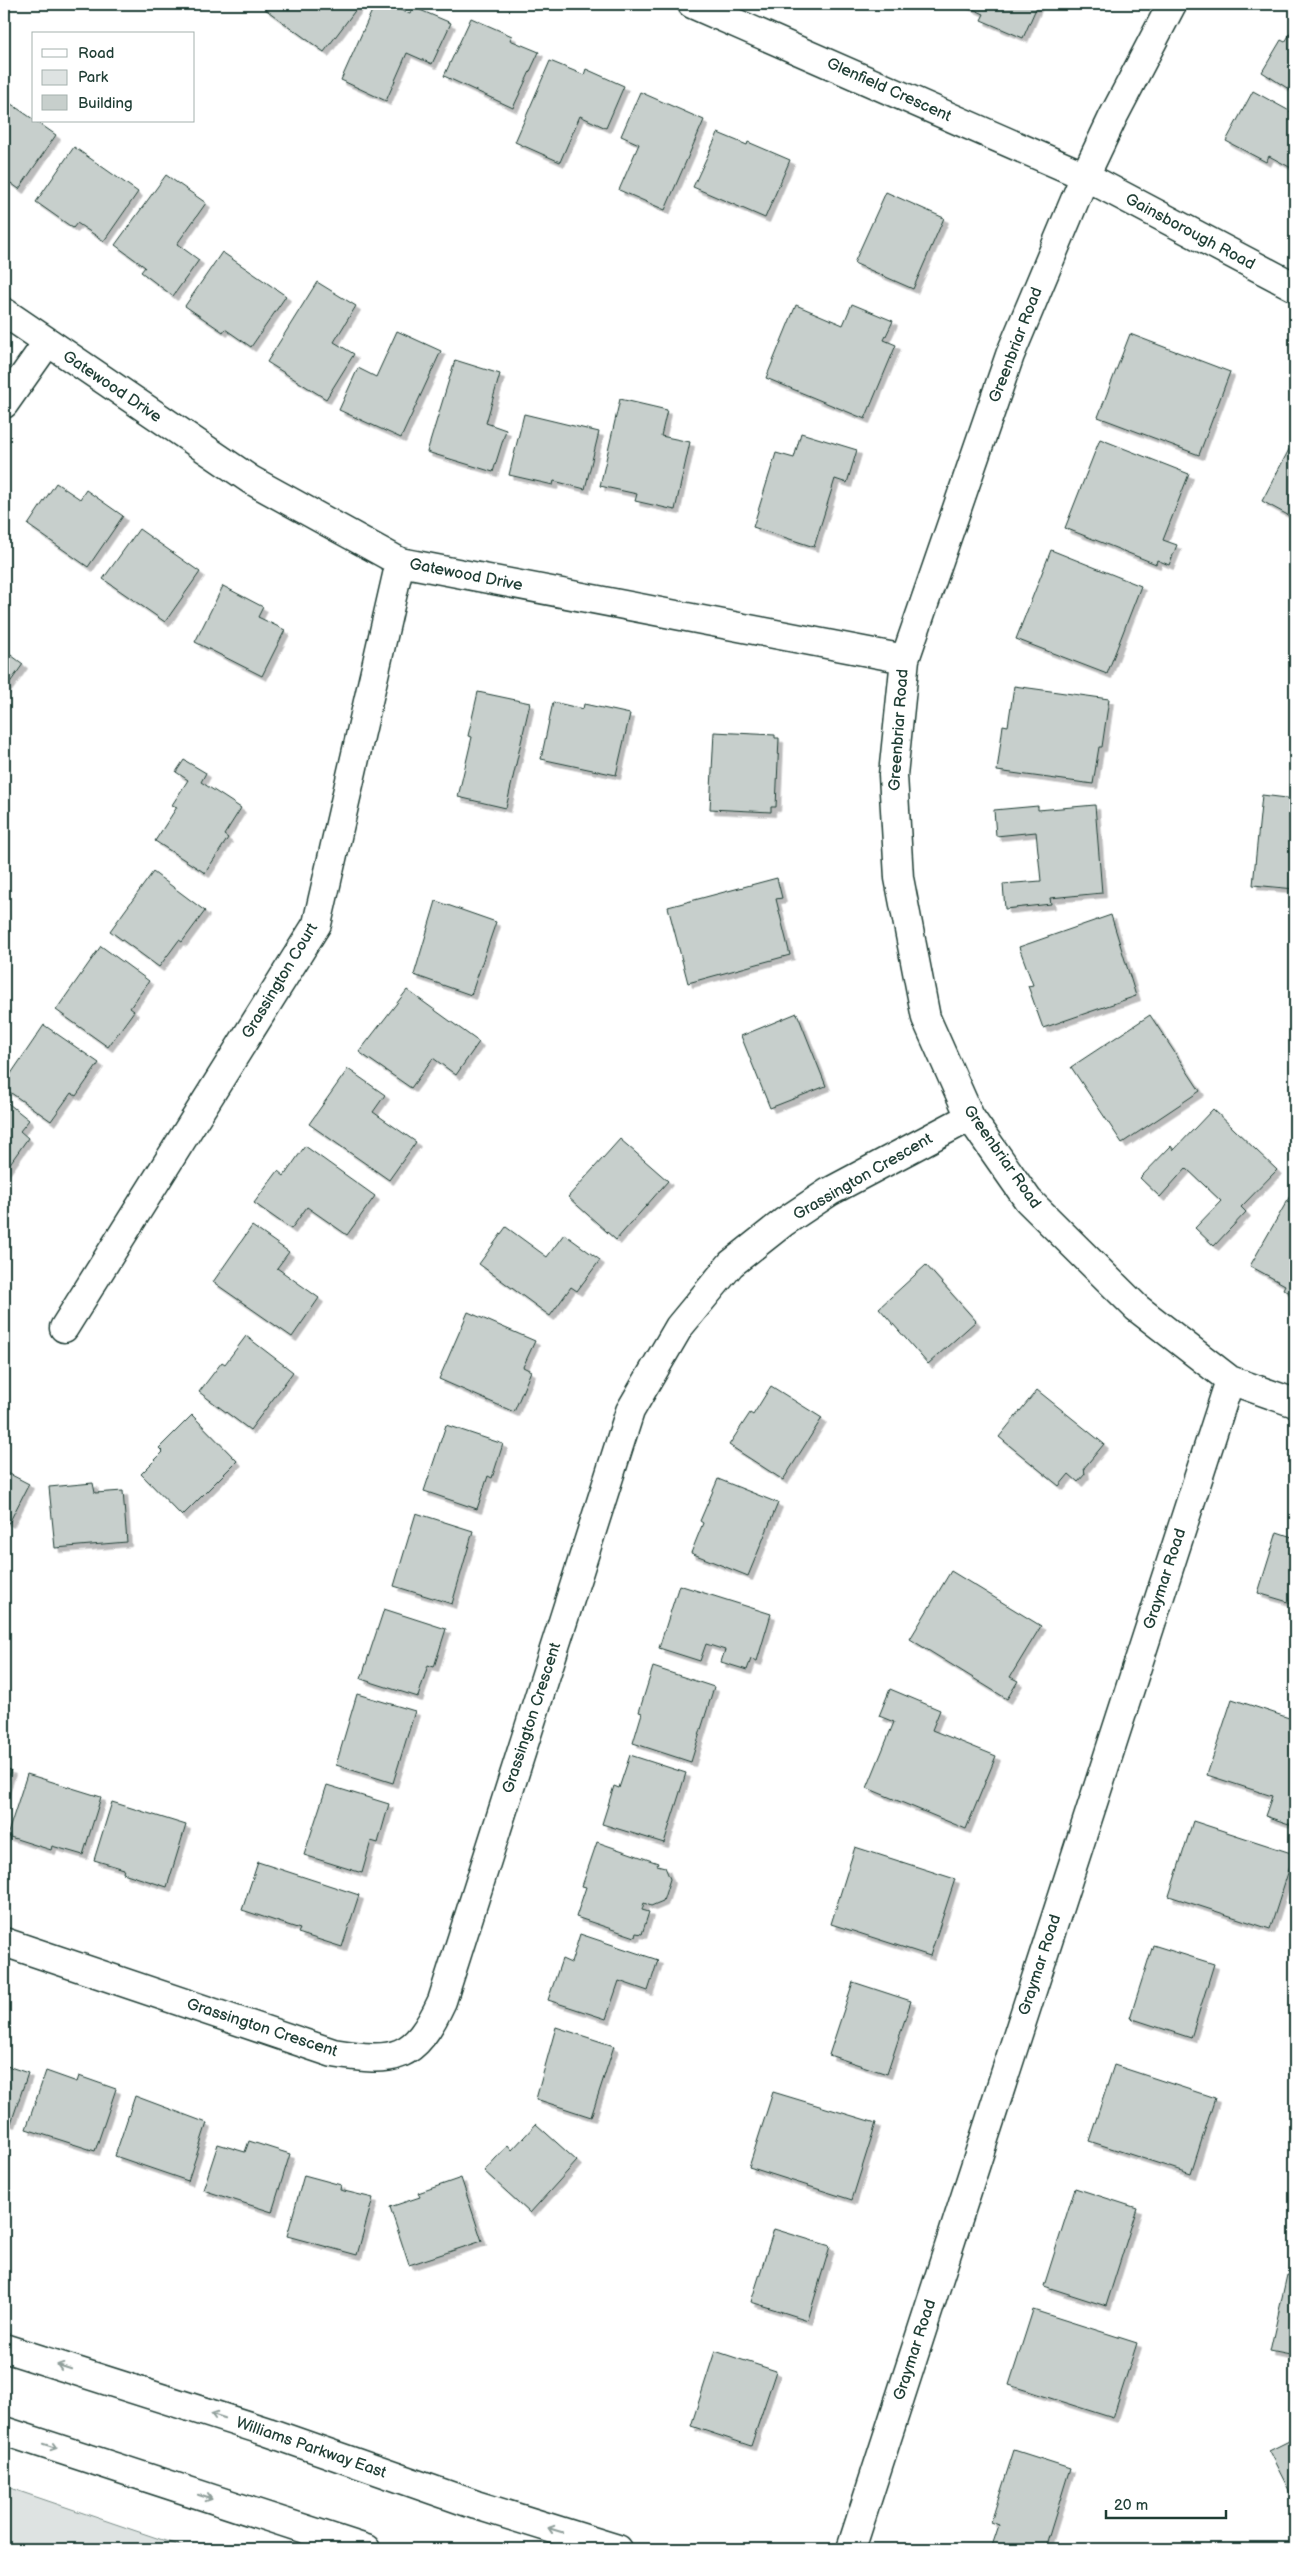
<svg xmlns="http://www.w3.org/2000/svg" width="1299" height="2553" font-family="'Balsamiq Sans',sans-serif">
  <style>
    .green { fill: #dee3e2; stroke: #7e908b }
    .building { fill: #c7cfcc; stroke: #1f3d34; filter: url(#shadow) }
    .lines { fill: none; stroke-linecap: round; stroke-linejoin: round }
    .street-casing { stroke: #1f3d34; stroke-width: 31 }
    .secondary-casing { stroke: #1f3d34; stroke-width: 31 }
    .street { stroke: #fff; stroke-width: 28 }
    .secondary { stroke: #fff; stroke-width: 28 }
    .oneway { stroke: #8f9e9a }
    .labels { text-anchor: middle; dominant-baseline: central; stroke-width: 5; stroke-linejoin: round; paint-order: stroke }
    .street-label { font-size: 16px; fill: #1f3d34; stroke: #fff }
  </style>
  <defs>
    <filter id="shadow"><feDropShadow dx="4.5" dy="4.5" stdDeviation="0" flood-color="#0004"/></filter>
  </defs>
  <rect width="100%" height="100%" fill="#fff"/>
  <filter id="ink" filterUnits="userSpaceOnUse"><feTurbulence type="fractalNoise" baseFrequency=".02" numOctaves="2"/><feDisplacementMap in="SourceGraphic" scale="10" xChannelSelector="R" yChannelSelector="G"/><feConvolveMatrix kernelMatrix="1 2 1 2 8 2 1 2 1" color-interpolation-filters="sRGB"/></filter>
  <g filter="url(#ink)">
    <path class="green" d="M4,2486L189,2549H4Z"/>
    <path class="building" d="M269,4H360L324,52L265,9Z
      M375,4H386L410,14L413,7L451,23L432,64L407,53L386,101L341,80Z
      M962,4H1038L1023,38L981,20L984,14Z
      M471,18L512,36L510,40L539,52L513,108L444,76Z
      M1295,26V93L1262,72L1281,40L1285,42Z
      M550,61L584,75L586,69L624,86L606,128L580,116L560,162L515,142Z
      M1253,91L1295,114V170L1269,156L1266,162L1226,141Z
      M640,92L704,120L665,210L619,190L639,144L621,136Z
      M4,99L56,135L19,189L4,178Z
      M718,133L747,145L748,142L790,160L765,218L693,187Z
      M74,147L138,192L104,241L77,223L73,228L36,202Z
      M166,175L206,203L177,244L199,260L173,296L141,272L145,267L115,245Z
      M886,192L944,218L913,289L854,263Z
      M222,252L286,296L251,347L225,329L223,332L185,306Z
      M317,282L356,306L334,342L354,354L326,399L267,362Z
      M852,304L893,321L884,340L896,345L865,419L766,378L796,305L843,325Z
      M397,331L441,351L401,438L339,410L358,368L376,377Z
      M1130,334L1230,372L1199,455L1098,417Z
      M455,360L500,374L486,423L506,430L493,472L427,452Z
      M620,399L667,410L661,436L690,442L675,510L635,501L637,494L600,486Z
      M524,414L599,432L585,489L554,481L553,485L509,475Z
      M801,433L857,450L847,483L835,479L814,547L753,527L776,453L794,458Z
      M1295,438V519L1262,501Z
      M1100,439L1189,474L1163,540L1177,545L1169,565L1157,560L1156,564L1065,528Z
      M56,483L80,499L86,490L123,516L88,567L28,525Z
      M139,529L200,572L165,622L103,579Z
      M1051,550L1141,586L1107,674L1016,639Z
      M223,586L263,607L258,617L285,630L262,676L195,642Z
      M4,650L23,664L4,691Z
      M1014,686L1109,699L1102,747H1099L1093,784L997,771L1003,725L1008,726Z
      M478,692L530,703L506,808L458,797L472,737L468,736Z
      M553,702L583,709L584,704L630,714L616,775L541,759Z
      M714,732L775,735V738H779L776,807H771V812L710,809Z
      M184,760L206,773L201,782L241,808L224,835L228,838L205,873L155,841L177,807L172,805L188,780L176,772Z
      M1262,795L1295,799V889L1253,885Z
      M1095,805L1102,893L1050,898L1051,904L1005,909L1003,884L1041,881L1036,832L996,836L994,810L1038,806V810Z
      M153,872L205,911L182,942L179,940L159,967L110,931Z
      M777,878L782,898L776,899L790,955L688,983L668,907Z
      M436,901L496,922L471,995L414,975Z
      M1111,915L1136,996L1043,1028L1028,986L1033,985L1019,947Z
      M101,946L149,981L130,1008L134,1011L108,1047L56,1010Z
      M407,990L479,1042L456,1075L433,1058L411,1088L359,1052Z
      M1295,1001V1012L1290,1006Z
      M797,1013L826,1086L770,1108L741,1036Z
      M1150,1015L1200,1091L1122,1143L1071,1067Z
      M44,1025L99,1063L76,1096L71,1093L51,1121L4,1088V1084Z
      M348,1069L385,1095L373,1112L416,1142L389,1180L309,1124Z
      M4,1100L29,1120L20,1131L28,1138L4,1172Z
      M1213,1109L1277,1170L1241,1207L1246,1212L1214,1246L1195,1228L1221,1201L1186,1168L1160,1197L1140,1178L1171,1146L1174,1150Z
      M620,1139L668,1181L616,1240L568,1197Z
      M305,1146L375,1196L347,1235L307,1207L291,1229L254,1203L278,1171L284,1176Z
      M1295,1187V1296L1283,1289L1285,1285L1250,1266Z
      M252,1226L289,1252L277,1268L319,1298L292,1337L213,1282Z
      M506,1227L547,1257L564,1234L600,1260L577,1291L571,1287L550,1316L479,1264Z
      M926,1265L976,1321L928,1364L879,1308Z
      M468,1312L535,1341L523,1367L531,1371L514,1412L439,1379Z
      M246,1336L293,1372L250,1430L199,1392L222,1362L225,1364Z
      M771,1386L822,1418L783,1480L729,1445L750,1413L753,1415Z
      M1037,1390L1104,1444L1084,1468L1085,1474L1078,1482L1069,1474L1059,1486L999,1437Z
      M192,1415L237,1461L182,1516L141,1474L163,1452L159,1448Z
      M446,1425L503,1444L492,1478L488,1476L477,1509L424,1491Z
      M4,1471L29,1484L9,1523L4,1520Z
      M718,1479L778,1503L748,1576L691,1553L703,1523L700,1521Z
      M93,1483L95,1493L123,1491L127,1542L55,1548L49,1487Z
      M416,1513L473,1531L452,1604L394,1586Z
      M1277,1532L1295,1538V1604L1258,1593Z
      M951,1571L1041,1626L1010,1677L1018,1681L1007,1699L910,1639Z
      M679,1585L771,1614L757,1661L751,1659L747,1670L721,1662L725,1650L706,1644L700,1661L659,1648Z
      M384,1609L446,1629L434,1667L428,1665L418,1697L361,1679Z
      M653,1667L714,1687L691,1762L633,1743L642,1713L639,1712Z
      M890,1689L940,1710L932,1730L996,1756L966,1829L867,1788L894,1722L879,1716Z
      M357,1694L415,1711L393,1783L336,1765Z
      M1232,1699L1295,1720V1826L1265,1816L1272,1796L1207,1775Z
      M630,1755L686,1773L664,1843L602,1824L614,1786L619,1788Z
      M4,1768L11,1770L4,1792Z
      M27,1774L101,1797L83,1855L52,1846L51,1850L7,1836Z
      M327,1785L389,1804L378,1843L371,1841L362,1873L304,1855Z
      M112,1802L186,1825L167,1887L123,1873L124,1869L94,1860Z
      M1193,1821L1294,1854L1270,1929L1169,1896Z
      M597,1842L658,1863L657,1865L665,1867L670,1879L663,1901L651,1906L644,1903L642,1910L649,1912L642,1934L636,1933L635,1937L576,1917L586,1887L582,1886Z
      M855,1847L955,1879L930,1956L831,1924Z
      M258,1862L359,1895L342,1947L298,1933L300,1929L242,1910Z
      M580,1934L658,1960L648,1991L619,1981L606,2019L548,2000L562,1959L571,1963Z
      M1153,1945L1214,1964L1191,2038L1130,2018Z
      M853,1982L911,2001L887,2074L829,2055Z
      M556,2027L614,2046L591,2117L536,2099Z
      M4,2065L28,2073L11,2123L4,2120Z
      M1114,2065L1215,2098L1191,2174L1089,2141Z
      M46,2071L77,2082L79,2076L116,2089L95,2151L26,2129Z
      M773,2092L876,2123L852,2200L749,2167Z
      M135,2096L207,2123L188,2181L115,2156Z
      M536,2124L577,2161L530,2213L484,2171L508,2145L512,2150Z
      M249,2141L290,2154L272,2212L203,2190L218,2144L245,2152Z
      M304,2175L341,2185L340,2190L373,2198L357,2255L287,2236Z
      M461,2178L482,2241L409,2265L390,2207L420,2197L418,2193Z
      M1075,2188L1137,2208L1106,2306L1044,2286Z
      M774,2229L830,2246L808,2320L751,2302Z
      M1287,2275L1295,2277V2356L1270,2351Z
      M1033,2310L1137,2343L1113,2418L1009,2385Z
      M715,2351L776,2371L751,2446L691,2426Z
      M1295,2438V2502L1269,2451Z
      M1014,2450L1070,2468L1045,2549H991L999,2525L991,2522Z"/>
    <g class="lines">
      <g class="street-casing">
        <path id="street" d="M692,4L1085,176L1295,287
          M1172,4L1113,117L1085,176L1010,355L905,659L893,775L899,878L926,1018L970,1117L1028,1200L1137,1308L1230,1380L1295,1403
          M4,312L251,480L400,562L905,659
          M4,404L47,343
          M64,1328L317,924L400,562
          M4,1942L333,2053C395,2063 414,2061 442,2001L630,1411L679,1327L731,1264L784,1222L829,1192L970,1117
          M851,2549L1230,1380"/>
      </g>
      <g class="secondary-casing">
        <path id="secondary" d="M4,2348L268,2432L476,2505L618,2549
          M4,2431L366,2549"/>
      </g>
      <use href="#street" class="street"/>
      <use href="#secondary" class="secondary"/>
    </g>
    <defs><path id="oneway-shaft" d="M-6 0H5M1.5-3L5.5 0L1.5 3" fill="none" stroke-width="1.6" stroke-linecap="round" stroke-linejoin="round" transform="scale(1.25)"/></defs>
    <g class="oneway">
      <use href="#oneway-shaft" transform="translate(64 2367) rotate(-162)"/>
      <use href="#oneway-shaft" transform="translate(218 2416) rotate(-162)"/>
      <use href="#oneway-shaft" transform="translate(50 2446) rotate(18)"/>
      <use href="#oneway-shaft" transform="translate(205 2497) rotate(18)"/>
      <use href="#oneway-shaft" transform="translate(555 2530) rotate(-163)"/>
    </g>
  </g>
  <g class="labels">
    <g class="street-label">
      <text transform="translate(889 90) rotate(24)">Glenfield Crescent</text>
      <text transform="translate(1190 232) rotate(28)">Gainsborough Road</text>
      <text transform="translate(1016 345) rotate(-69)">Greenbriar Road</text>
      <text transform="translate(112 387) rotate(34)">Gatewood Drive</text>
      <text transform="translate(466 575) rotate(11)">Gatewood Drive</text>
      <text transform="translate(899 730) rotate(-86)">Greenbriar Road</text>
      <text transform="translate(280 981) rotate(-59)">Grassington Court</text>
      <text transform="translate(1002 1157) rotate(55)">Greenbriar Road</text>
      <text transform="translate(863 1177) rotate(-30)">Grassington Crescent</text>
      <text transform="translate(1165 1579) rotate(-72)">Graymar Road</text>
      <text transform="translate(532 1718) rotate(-72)">Grassington Crescent</text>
      <text transform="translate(1040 1965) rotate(-72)">Graymar Road</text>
      <text transform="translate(262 2028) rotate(18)">Grassington Crescent</text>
      <text transform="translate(915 2350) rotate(-72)">Graymar Road</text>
      <text transform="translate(311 2448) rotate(19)">Williams Parkway East</text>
    </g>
  </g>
  <rect width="1299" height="2553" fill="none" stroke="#fff" stroke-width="20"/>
  <rect x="10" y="10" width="1279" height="2533" fill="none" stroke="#1f3d34" stroke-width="2" filter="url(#ink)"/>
  <rect x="32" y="32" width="162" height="90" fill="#ffffff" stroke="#a5b1ae"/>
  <rect x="42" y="49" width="25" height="8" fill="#ffffff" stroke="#a5b1ae"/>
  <text x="78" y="58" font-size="15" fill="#1f3d34">Road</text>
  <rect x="42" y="70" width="25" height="15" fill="#dee3e2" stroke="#a5b1ae"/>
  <text x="78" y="82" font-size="15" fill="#1f3d34">Park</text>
  <rect x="42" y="95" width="25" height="15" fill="#c7cfcc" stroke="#a5b1ae"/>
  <text x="78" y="108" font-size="15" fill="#1f3d34">Building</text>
  <path d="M1106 2510v8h120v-8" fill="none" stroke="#1f3d34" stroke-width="2.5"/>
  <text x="1114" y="2510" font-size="15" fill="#1f3d34" stroke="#ffffff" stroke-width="4" paint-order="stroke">20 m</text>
</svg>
